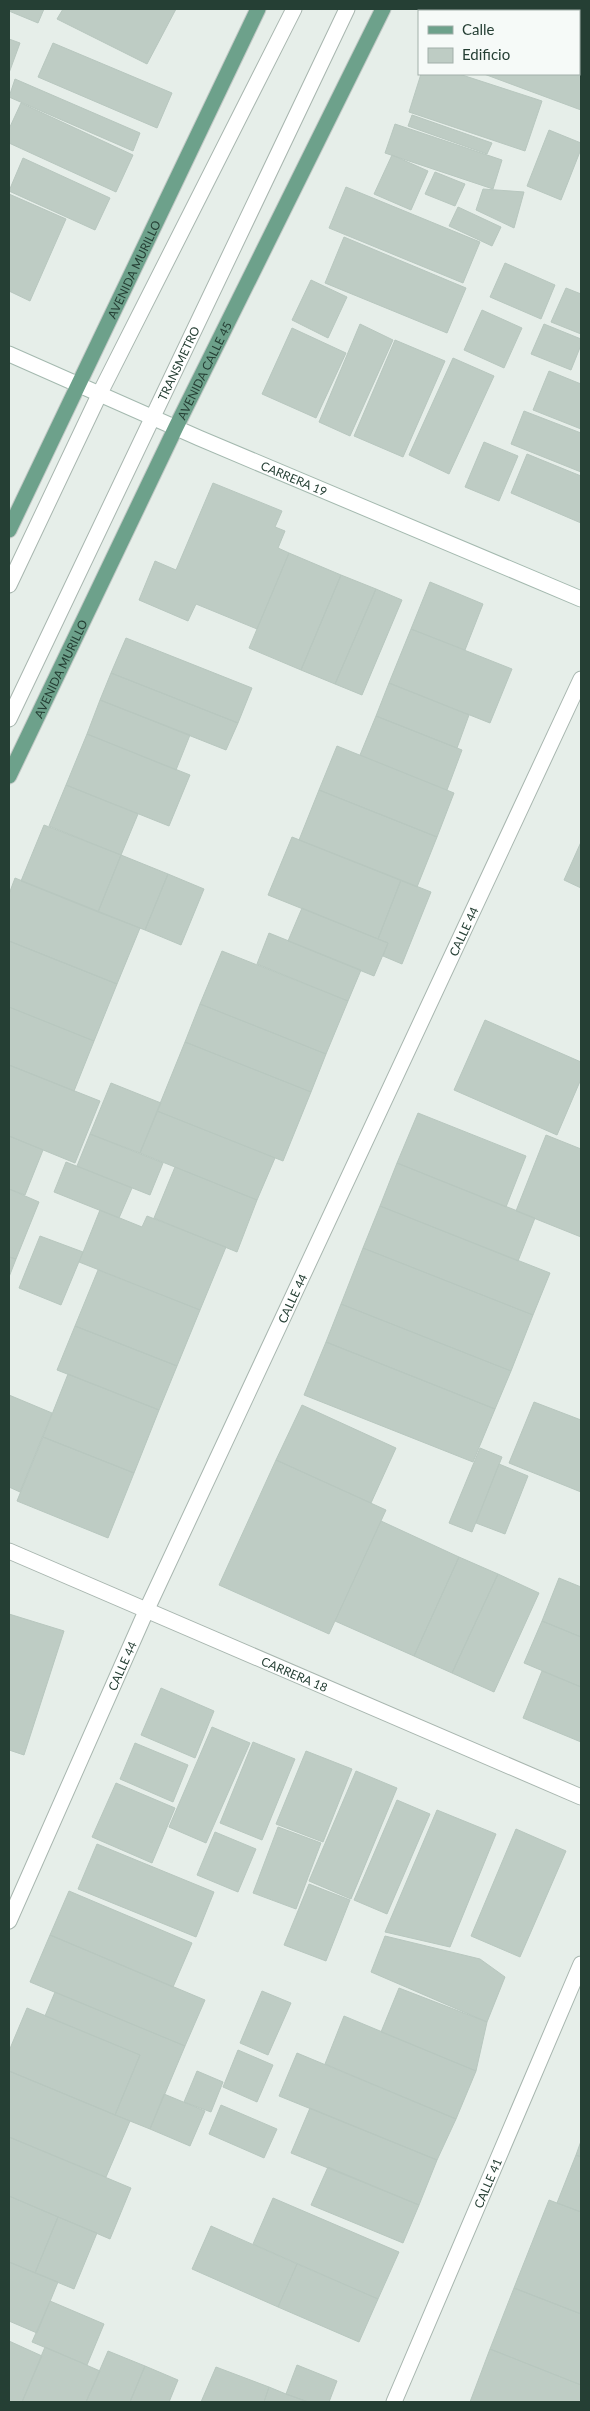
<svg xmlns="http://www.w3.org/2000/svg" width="590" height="2411" font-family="Lato,sans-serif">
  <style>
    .building { fill: #beccc4; stroke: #b8c7bf }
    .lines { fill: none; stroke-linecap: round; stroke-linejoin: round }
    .lane-casing { stroke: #a8b6af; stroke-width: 17 }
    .street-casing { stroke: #a8b6af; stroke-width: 17 }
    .secondary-casing { stroke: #a4b9af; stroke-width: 17 }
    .primary-casing { stroke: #c2c9c6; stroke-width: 17 }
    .lane { stroke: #fff; stroke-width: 15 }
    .street { stroke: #fff; stroke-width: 15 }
    .secondary { stroke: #fff; stroke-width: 15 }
    .primary { stroke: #6da18b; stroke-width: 15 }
    .labels { text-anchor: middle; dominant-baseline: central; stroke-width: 4; stroke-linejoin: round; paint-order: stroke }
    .street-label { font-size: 12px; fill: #253f34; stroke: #f6faf8 }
  </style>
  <rect width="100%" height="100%" fill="#e6eee9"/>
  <path class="building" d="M9,9H44L38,23L9,11Z
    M63,9H176L147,64L57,19Z
    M457,9H465L472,11H456Z
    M487,9H581V44L579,43V11H494Z
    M9,39L20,43L9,73Z
    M53,43L172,93L157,128L38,77Z
    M579,51L581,52V110L484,74H579Z
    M421,74H459L542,101L525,151L409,112Z
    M15,79L140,133L133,151L9,97Z
    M21,103L133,155L116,192L9,143V129Z
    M412,115L492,143L487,154L408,126Z
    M395,124L502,160L493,189L385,153Z
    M549,130L581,143V149L561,200L527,186Z
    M392,155L428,171L411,210L374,194Z
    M23,158L110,198L95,230L9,191Z
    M435,172L465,184L455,206L425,194Z
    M346,187L480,242L463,283L329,228Z
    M483,189L524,192L514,228L476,210Z
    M9,194L66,219L30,301L9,291Z
    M458,207L501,227L492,246L449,226Z
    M344,237L466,288L447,333L325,283Z
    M505,263L555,285L541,319L490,297Z
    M311,280L347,297L328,338L292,320Z
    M566,288L581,294V334L551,322Z
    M482,310L522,328L504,368L464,350Z
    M360,324L393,340L350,436L319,422Z
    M544,324L581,339V345L571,370L531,354Z
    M292,328L346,353L316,418L262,394Z
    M395,340L445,361L403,457L354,436Z
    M453,358L494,376L449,474L409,455Z
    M549,371L581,384V429L533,410Z
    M524,411L581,433V472L511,444Z
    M484,442L518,456L499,501L465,487Z
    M527,454L581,476V523L511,493Z
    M213,483L282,511L275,527L285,531L278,548L289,553L257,629L196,604L188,621L139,600L155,561L176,570Z
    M289,553L341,575L301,670L249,648Z
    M341,575L376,589L335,684L301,670Z
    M430,582L483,604L465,650L411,629Z
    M376,589L402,600L362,695L335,684Z
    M411,629L512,669L490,723L389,683Z
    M126,638L252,688L238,723L111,673Z
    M111,673L238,723L226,750L100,700Z
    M389,683L469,715L457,748L376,716Z
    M100,700L190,735L176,770L87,734Z
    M376,716L462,750L447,790L360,755Z
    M87,734L190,775L169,826L66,785Z
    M337,746L454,793L437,837L319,790Z
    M66,785L138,814L121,855L49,826Z
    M319,790L437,837L417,887L299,840Z
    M44,825L121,855L98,912L21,881Z
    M292,837L401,880L378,939L268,895Z
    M581,842V888L564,880Z
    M121,855L168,874L145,930L98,912Z
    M168,874L204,889L181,945L145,930Z
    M15,878L140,928L117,984L9,941V894Z
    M401,880L431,892L402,964L383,956L388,943L378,939Z
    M302,908L388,943L374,976L288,941Z
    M269,933L361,970L348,1001L257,964Z
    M9,941L117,984L94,1041L9,1007Z
    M222,951L348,1001L326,1054L200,1004Z
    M200,1004L326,1054L311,1092L185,1042Z
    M9,1007L94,1041L74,1091L9,1065Z
    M485,1020L581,1062V1079L557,1135L454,1090Z
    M185,1042L311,1092L283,1161L157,1111Z
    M9,1065L100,1101L75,1163L9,1136Z
    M111,1083L161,1103L140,1153L90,1134Z
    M157,1111L275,1158L257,1200L140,1153Z
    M418,1113L526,1156L506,1207L397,1163Z
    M90,1134L163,1163L150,1195L77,1166Z
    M546,1135L581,1149V1237L516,1211Z
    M9,1136L43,1150L25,1195L9,1189Z
    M66,1162L132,1188L119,1218L54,1192Z
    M397,1163L535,1218L518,1261L380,1206Z
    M175,1167L257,1200L237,1252L154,1218Z
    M9,1189L39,1202L16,1259L9,1257Z
    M380,1206L550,1273L533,1315L363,1248Z
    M100,1210L142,1227L147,1216L226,1247L200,1310L79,1262Z
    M40,1236L83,1252L61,1305L19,1288Z
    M363,1248L533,1315L511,1371L341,1304Z
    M9,1257L16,1259L9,1277Z
    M98,1270L200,1310L177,1366L75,1326Z
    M341,1304L511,1371L495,1409L326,1342Z
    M75,1326L177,1366L159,1410L57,1370Z
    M326,1342L495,1409L473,1462L304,1395Z
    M68,1374L159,1410L134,1473L43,1437Z
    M9,1395L52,1413L20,1492L9,1487Z
    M534,1402L581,1420V1492L509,1463Z
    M302,1405L396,1448L371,1503L276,1460Z
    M43,1437L134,1473L108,1538L17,1501Z
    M480,1448L502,1457L472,1532L449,1523Z
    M276,1460L386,1510L329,1634L219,1585Z
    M499,1464L528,1476L505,1534L476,1523Z
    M381,1521L459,1557L414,1656L335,1621Z
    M459,1557L498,1574L452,1673L414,1656Z
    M498,1574L539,1593L494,1692L452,1673Z
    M559,1578L581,1587V1637L542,1621Z
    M9,1614L64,1631L24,1755L9,1750Z
    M542,1621L581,1637V1687L524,1663Z
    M542,1671L581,1687V1742L523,1718Z
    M161,1688L214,1711L195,1758L141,1735Z
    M212,1727L250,1743L206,1843L169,1827Z
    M253,1742L295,1759L262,1840L220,1823Z
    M135,1743L188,1765L173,1802L120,1779Z
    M306,1751L352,1769L323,1842L276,1824Z
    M356,1771L397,1788L351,1899L309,1881Z
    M116,1783L175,1808L152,1863L92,1837Z
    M397,1800L430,1814L387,1914L354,1900Z
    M437,1810L496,1834L450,1947L385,1932Z
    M278,1827L321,1843L296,1909L253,1893Z
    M516,1829L566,1851L520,1957L471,1936Z
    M215,1832L256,1849L238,1892L197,1875Z
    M97,1844L214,1892L196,1937L78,1889Z
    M309,1884L350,1900L326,1961L284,1945Z
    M69,1891L192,1943L173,1987L50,1935Z
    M50,1935L205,2000L185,2046L30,1982Z
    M385,1936L480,1959L505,1977L487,2022L371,1972Z
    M399,1988L487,2022L476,2071L381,2032Z
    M262,1991L291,2003L268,2055L240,2043Z
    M55,1992L185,2046L150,2129L115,2115L140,2055L45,2016Z
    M27,2008L140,2055L115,2115L9,2071V2051Z
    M344,2016L476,2071L456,2119L325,2064Z
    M238,2050L273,2065L257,2102L223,2087Z
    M297,2053L456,2119L437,2160L279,2096Z
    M9,2071L130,2121L106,2177L9,2137Z
    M197,2071L223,2082L211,2112L184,2102Z
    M164,2094L205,2111L190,2146L150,2129Z
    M221,2105L277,2129L264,2158L209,2134Z
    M310,2108L437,2160L419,2205L291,2153Z
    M9,2137L131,2188L110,2239L9,2196Z
    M581,2141V2157L576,2155Z
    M576,2155L581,2157V2212L557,2203Z
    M328,2167L419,2205L403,2243L311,2205Z
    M9,2196L58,2217L35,2273L9,2262Z
    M273,2198L399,2252L378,2299L253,2244Z
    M549,2200L581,2212V2314L514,2288Z
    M58,2217L97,2233L74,2289L35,2273Z
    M211,2226L297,2264L278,2307L192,2269Z
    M9,2262L58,2282L37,2333L9,2321Z
    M297,2264L378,2299L359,2342L278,2307Z
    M514,2288L581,2314V2385L490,2349Z
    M50,2301L104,2324L87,2365L32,2342Z
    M9,2341L42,2356L22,2402H9Z
    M45,2347L100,2371L86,2402H22Z
    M490,2349L581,2385V2402H470Z
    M108,2351L145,2366L130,2402H86Z
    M297,2365L337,2381L329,2402H308L286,2394Z
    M145,2366L178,2380L169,2402H130Z
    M216,2367L269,2387L264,2402H201Z
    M269,2387L286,2394L308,2402H264Z"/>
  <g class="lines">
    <g class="lane-casing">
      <g id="lane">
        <path d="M9,585L100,393L294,9"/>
        <path id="s1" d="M9,719L347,9"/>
      </g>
    </g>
    <g class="street-casing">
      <g id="street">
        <path id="s2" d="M9,1551L581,1797"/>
        <path id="s3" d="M9,1921L147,1609L581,679"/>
        <path id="s4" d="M394,2402L581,1964"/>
      </g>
    </g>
    <g class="secondary-casing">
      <g id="secondary">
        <path id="s5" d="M9,354L199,438L581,599"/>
      </g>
    </g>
    <g class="primary-casing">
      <g id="primary">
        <path id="s6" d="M9,530L258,9"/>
        <path id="s7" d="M9,776L176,427L383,9"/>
      </g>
    </g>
    <use href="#lane" class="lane"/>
    <use href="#street" class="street"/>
    <use href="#secondary" class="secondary"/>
    <use href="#primary" class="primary"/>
  </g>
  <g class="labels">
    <g class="street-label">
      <text stroke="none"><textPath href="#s6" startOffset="289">AVENIDA MURILLO</textPath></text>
      <text stroke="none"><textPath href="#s1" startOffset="394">TRANSMETRO</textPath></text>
      <text stroke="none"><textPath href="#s7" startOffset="450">AVENIDA CALLE 45</textPath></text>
      <text stroke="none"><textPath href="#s5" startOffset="311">CARRERA 19</textPath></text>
      <text stroke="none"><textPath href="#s7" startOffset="119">AVENIDA MURILLO</textPath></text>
      <text stroke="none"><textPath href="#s3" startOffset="1089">CALLE 44</textPath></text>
      <text stroke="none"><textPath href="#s3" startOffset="684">CALLE 44</textPath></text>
      <text stroke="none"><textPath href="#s3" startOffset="279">CALLE 44</textPath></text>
      <text stroke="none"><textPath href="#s2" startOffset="311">CARRERA 18</textPath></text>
      <text stroke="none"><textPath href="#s4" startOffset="238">CALLE 41</textPath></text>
    </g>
  </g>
  <rect width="590" height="2411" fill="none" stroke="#253f34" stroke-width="20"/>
  <rect x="418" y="10" width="162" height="65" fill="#f6faf8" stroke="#a2afaa"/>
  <rect x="428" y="26" width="25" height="8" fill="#6da18b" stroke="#a2afaa"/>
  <text x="462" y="35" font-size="15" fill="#253f34">Calle</text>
  <rect x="428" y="48" width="25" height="15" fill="#beccc4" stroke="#a2afaa"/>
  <text x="462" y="60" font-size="15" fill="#253f34">Edificio</text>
</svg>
